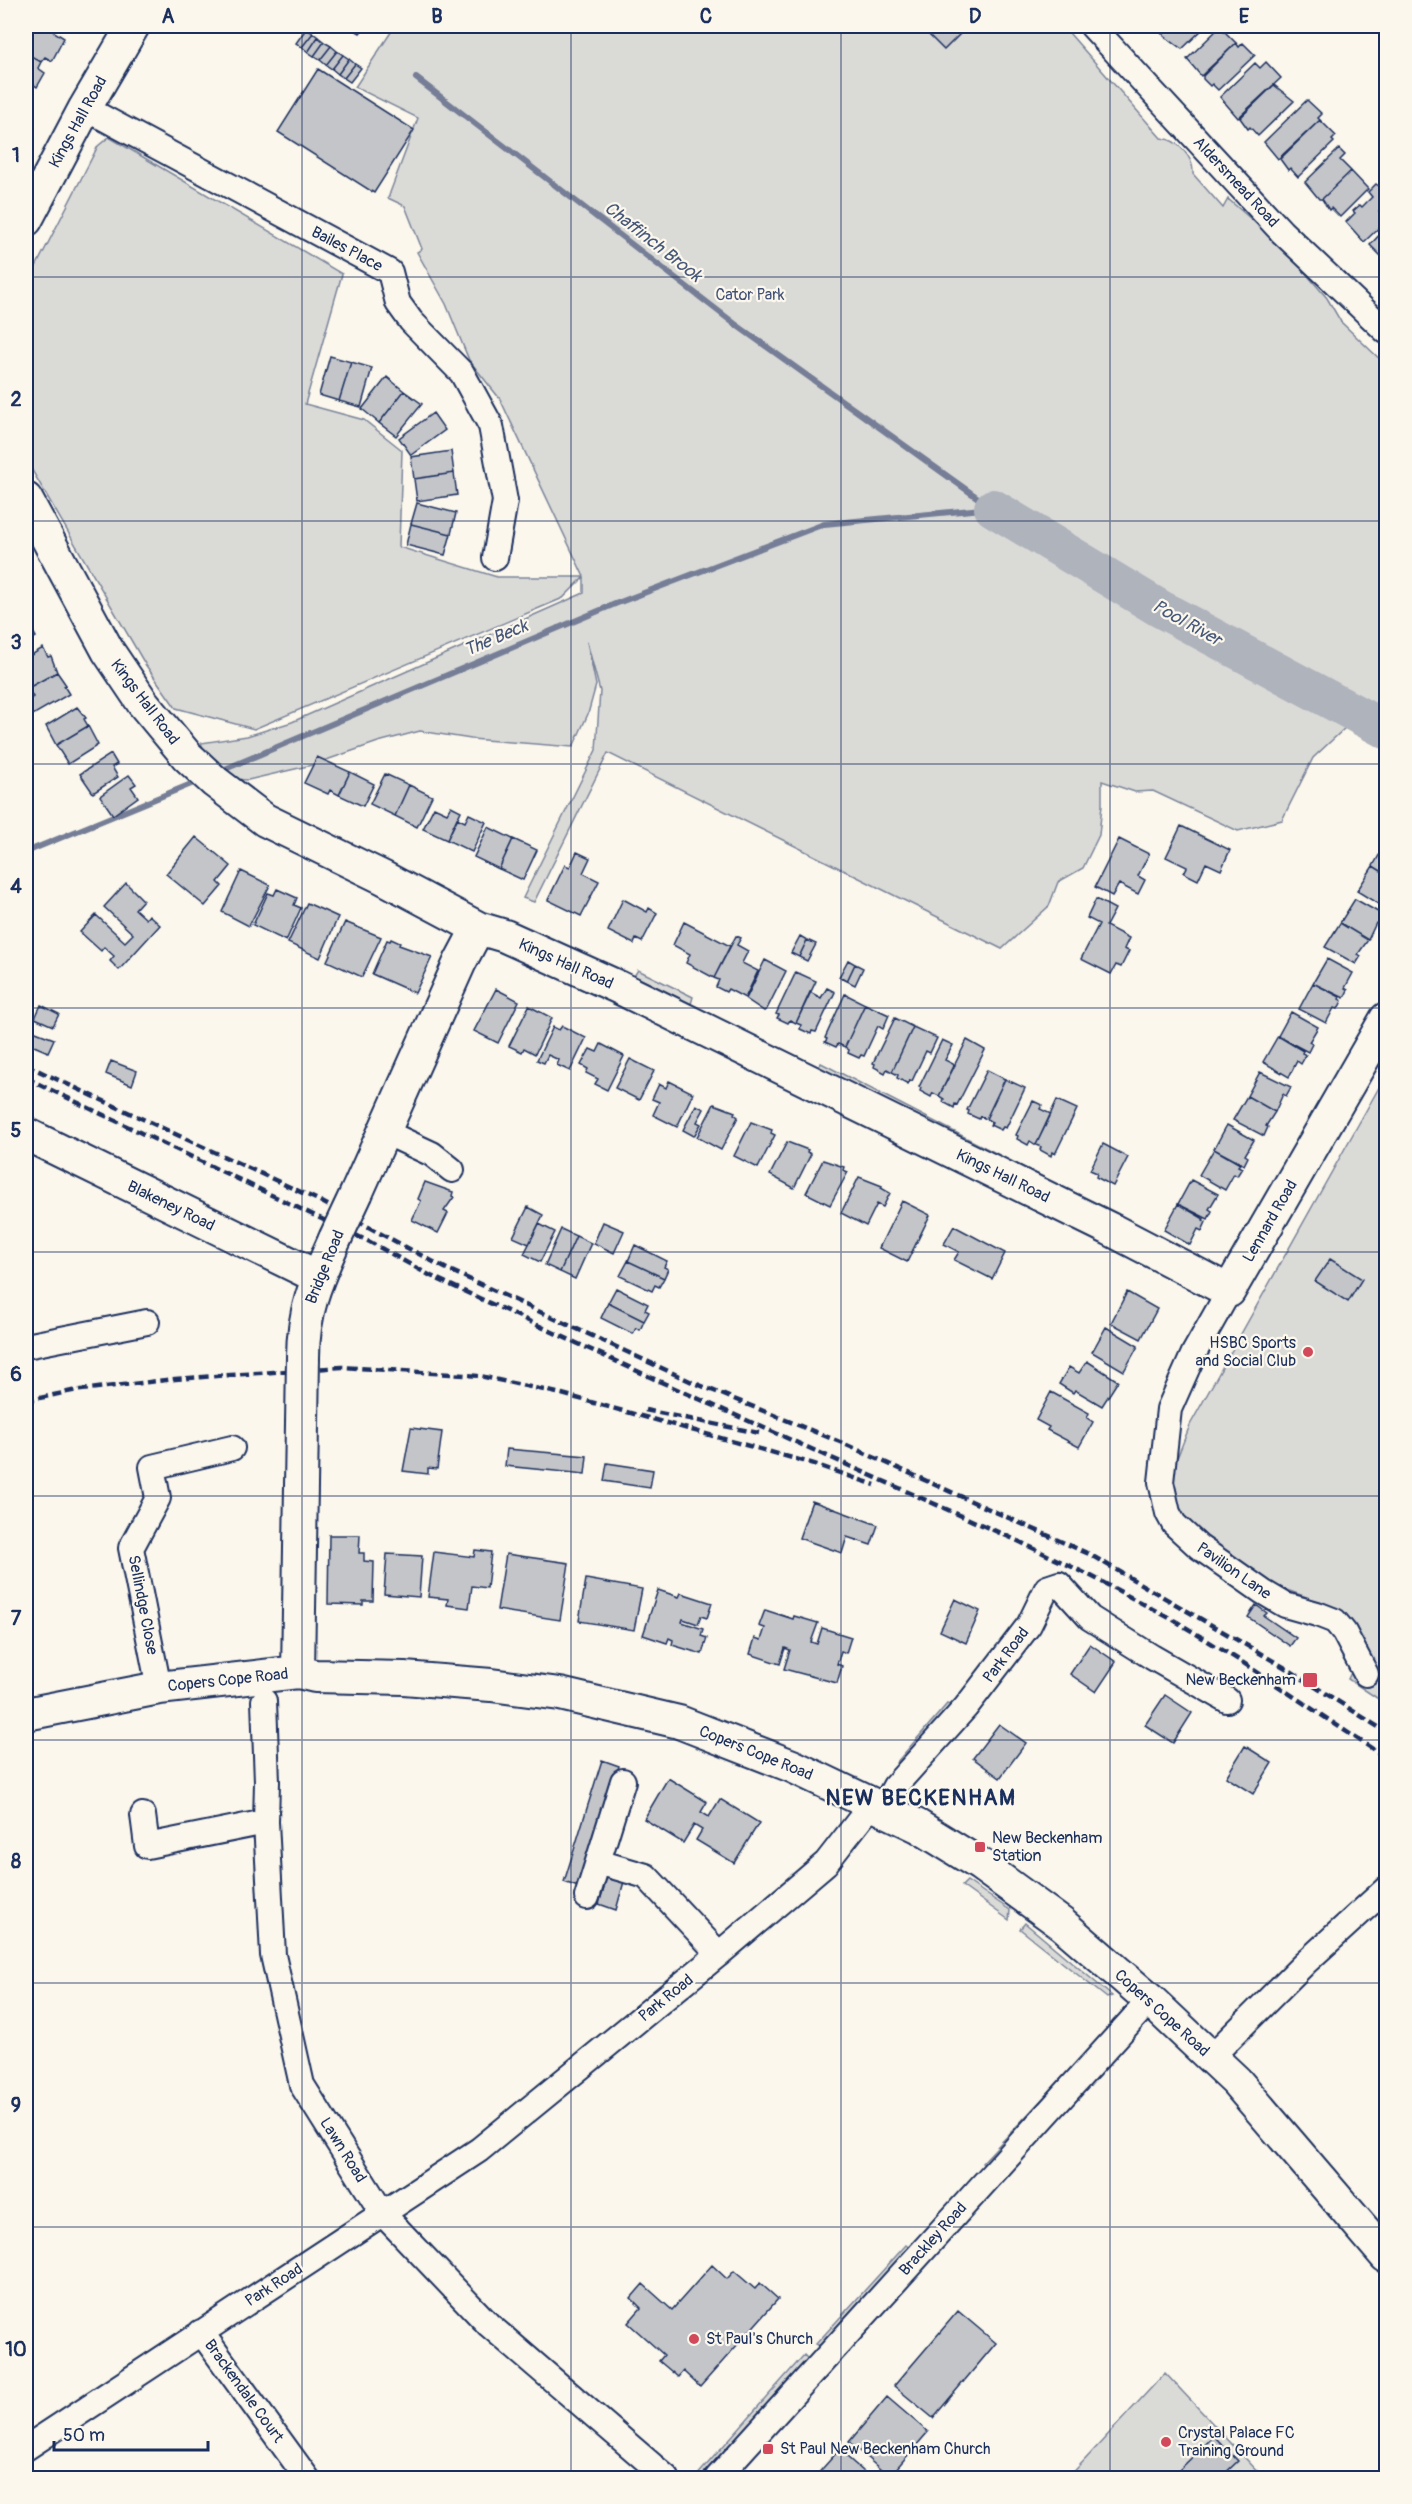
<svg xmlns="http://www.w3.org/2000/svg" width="1412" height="2504" font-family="Pangolin,sans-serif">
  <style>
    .green { fill: #dadad7; stroke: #7a849a; stroke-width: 1.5; fill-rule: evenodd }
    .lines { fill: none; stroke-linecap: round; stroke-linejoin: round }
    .stream { stroke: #747e96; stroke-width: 6 }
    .river { stroke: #afb3bb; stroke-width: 38 }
    .building { fill: #c3c5c9; stroke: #1b2f5e; stroke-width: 1.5 }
    .minor-casing { stroke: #1b2f5e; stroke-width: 28 }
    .tertiary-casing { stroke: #1b2f5e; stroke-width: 36 }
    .minor { stroke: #fbf7ec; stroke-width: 24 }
    .tertiary { stroke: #fbf7ec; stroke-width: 32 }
    .rail { stroke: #1b2f5e; stroke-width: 4.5; stroke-dasharray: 9 4.5; stroke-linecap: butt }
    .tertiary-bridge-casing { stroke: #1b2f5e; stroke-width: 36; stroke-linecap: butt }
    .tertiary-bridge { stroke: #fbf7ec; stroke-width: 32 }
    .grid { fill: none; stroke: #1b2f5e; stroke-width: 1.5; stroke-opacity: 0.55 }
    .poi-dot { fill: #d1495b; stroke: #fbf7ec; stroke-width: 2 }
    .labels { text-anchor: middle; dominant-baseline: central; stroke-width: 4.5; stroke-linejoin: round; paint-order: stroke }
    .street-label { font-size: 16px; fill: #1b2f5e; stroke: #fbf7ec }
    .park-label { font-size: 16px; fill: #415176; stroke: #fbf7ec }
    .poi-label { font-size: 16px; fill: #1b2f5e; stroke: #fbf7ec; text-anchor: start }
    .water-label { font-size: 18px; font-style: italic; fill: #47577a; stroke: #fbf7ec }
    .district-label { font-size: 22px; font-weight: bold; letter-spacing: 1.5px; fill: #1b2f5e; stroke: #fbf7ec }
    .neatline { fill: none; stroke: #1b2f5e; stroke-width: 2 }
    .grid-label { font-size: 20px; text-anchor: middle; font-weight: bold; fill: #1b2f5e }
  </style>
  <rect width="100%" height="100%" fill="#fbf7ec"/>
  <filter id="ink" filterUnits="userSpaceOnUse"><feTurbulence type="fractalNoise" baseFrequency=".0167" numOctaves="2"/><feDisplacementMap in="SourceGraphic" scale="12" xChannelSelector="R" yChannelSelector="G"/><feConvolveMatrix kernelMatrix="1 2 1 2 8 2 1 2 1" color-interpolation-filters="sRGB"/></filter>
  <g filter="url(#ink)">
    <path class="green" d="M395,26H1063L1161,138C1177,139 1194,157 1193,174L1223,208L1228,199L1284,248L1327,298L1341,322L1386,365V737L1367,726L1345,728L1313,758L1282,820L1238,831L1153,791L1135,792L1102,781V805L1099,835L1083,868L1058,882L1049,906L1002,949L608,753L534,902L523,898L596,750L600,691L587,642L596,685L588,714L573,747L471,739L420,731L378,742L312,765L248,780L215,778L201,743L247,736L292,722L584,593V577L563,598L254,729L176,708L145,664L26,460V286L98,146L109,137L342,274L305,404L364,420L402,450L399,547L497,577H584L500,399L469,360L446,304L417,252L422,249L405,206L388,198L418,118L355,87ZM1014,525L1157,602L1191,622L1172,625L1050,554L1053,551Z
      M638,970L693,997L691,1004L634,976Z
      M821,1063L1050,1181L1049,1185L818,1068Z
      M1386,1075V1704L1348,1679L1362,1650L1353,1624L1344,1616L1329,1605L1267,1583L1245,1569L1179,1516L1170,1476L1190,1425Z
      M947,1704L952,1706L900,1765L896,1763Z
      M967,1881L1010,1910L1009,1920L962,1886Z
      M1025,1923L1112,1996L1107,1998L1020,1929Z
      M1114,2023L987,2167L982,2163Z
      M906,2245L912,2250L822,2347L816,2344Z
      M804,2355L809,2360L700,2478H695Z
      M1165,2373L1264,2478H1068Z"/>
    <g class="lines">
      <path class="stream" d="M416,78L735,324L992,508
        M218,772L615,604L824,524L993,508
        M26,852L201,780"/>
      <path class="river" d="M993,508L1159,608L1386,730"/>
    </g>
    <path class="building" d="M29,26H45L64,38L52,61L45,57L41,62L26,53V32Z
      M348,26H363L365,27L360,33Z
      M920,26H968L944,50Z
      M1155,26H1172L1162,34Z
      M1172,26H1206L1182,49L1164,36V33Z
      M1220,27L1236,43L1201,76L1187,59Z
      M306,29L313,33L302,47L296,43Z
      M313,33L318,37L308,52L302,47Z
      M318,37L324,42L314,56L308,52Z
      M324,42L331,46L320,60L314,56Z
      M1236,43L1239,47L1243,43L1255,55L1218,90L1212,84L1210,86L1203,79V76Z
      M331,46L337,51L326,65L320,60Z
      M337,51L343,55L332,69L326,65Z
      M26,53L41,62L38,68L45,73L37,87L26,80Z
      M343,55L349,59L338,74L332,69Z
      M349,59L355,64L344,78L338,74Z
      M1266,62L1281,78L1238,118L1220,97L1255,63L1260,68Z
      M355,64L361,68L350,82L344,78Z
      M318,69L414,130L374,193L278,132Z
      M1274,85L1294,101L1258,136L1250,127L1248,129L1240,118Z
      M26,90L32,95L27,103L30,104L26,111Z
      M1307,100L1322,114L1318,118L1320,120L1278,159L1264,142Z
      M1320,120L1336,136L1332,140L1334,142L1298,177L1290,168L1288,170L1280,159Z
      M1339,149L1345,155L1340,160L1351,171L1322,199H1319L1305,182Z
      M1351,171L1368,189L1340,217L1331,208L1329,210L1322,199Z
      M1376,184L1386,191V204L1379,211L1386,221L1364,242L1346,222L1355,213L1353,211L1360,205L1362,207L1372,197L1368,192Z
      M1386,228V261L1370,245Z
      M330,356L351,362L339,401L319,395Z
      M351,362L372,368L361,407L339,401Z
      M387,377L404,391L379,423L362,409Z
      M404,391L422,404L396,436L379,423Z
      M433,413L445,430L411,455L399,438Z
      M451,451L454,473L414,479L411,457Z
      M454,473L457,495L417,501L414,479Z
      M417,503L456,513L451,534L411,524Z
      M411,524L451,534L445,555L406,545Z
      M26,617L34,628L32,630L36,637L26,643Z
      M43,648L48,657L51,656L57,672L28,688L26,684V658Z
      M57,672L66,685L64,686L69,694L31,716L26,702L33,697L28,688Z
      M77,707L86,718L84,719L88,726L56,745L46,726Z
      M88,726L98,745L68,764L56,745Z
      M111,754L117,764L112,767L118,777L93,793L80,774Z
      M317,757L350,772L339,795L330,790L328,794L304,783Z
      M350,772L374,784L363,806L339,795Z
      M385,774L409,785L395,816L370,804Z
      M129,775L136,784L131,787L138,797L113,815L100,796Z
      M409,785L432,796L417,827L395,816Z
      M451,806L461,811L447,840L423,829L434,807L447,813Z
      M469,814L486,822L472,852L447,840L457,818L465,822Z
      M1181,826L1230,850L1221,870L1206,863L1198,880L1184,873L1187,867L1166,857Z
      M488,827L513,839L499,869L474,857Z
      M196,837L231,866L218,882L222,886L205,906L166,874Z
      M513,839L537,850L523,880L499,869Z
      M1119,839L1149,854L1138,876L1145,880L1138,894L1119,884L1112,896L1095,887Z
      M1386,843V874L1373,866Z
      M577,852L590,858L583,873L599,881L581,916L548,900L565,865L570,867Z
      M1373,866L1386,874V901L1383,907L1357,891Z
      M241,871L270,885L249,926L222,912Z
      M126,883L143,900L135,909L146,919L149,915L160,925L119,970L110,961L114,956L104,947L101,951L80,932L96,915L125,942L133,934L104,907Z
      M277,889L297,898L294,905L301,908L286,941L253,925L268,893L274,895Z
      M623,899L647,912L649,908L657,913L642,942L636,939L634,944L608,931Z
      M1096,899L1115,909L1106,926L1129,938L1124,949L1129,951L1121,967L1116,965L1111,974L1081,959L1099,924L1087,918Z
      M1355,899L1385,916L1379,925L1376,923L1368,940L1340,923Z
      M307,903L338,917L320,958L288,943Z
      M345,922L381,937L362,977L327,961Z
      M684,922L730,946L714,978L686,963L690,954L673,945Z
      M1340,923L1368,940L1358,954L1361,956L1356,964L1325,947Z
      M736,936L741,938L737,945L748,951L742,963L758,971L745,998L728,989L726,992L716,987L719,980L714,978Z
      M800,936L807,940L799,957L791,953Z
      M391,939L400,943L399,945L432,957L415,993L372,974L387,940L390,941Z
      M807,940L816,944L807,961L799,957Z
      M1327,959L1353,973L1345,988L1348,990L1344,998L1313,983Z
      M765,960L786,971L767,1009L764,1011L746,999Z
      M848,960L855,964L847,981L839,977Z
      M855,964L863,968L855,985L847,981Z
      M796,972L816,981L796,1023L790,1020L788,1023L777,1018L779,1015L776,1014Z
      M1313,983L1340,997L1339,999L1342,1001L1338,1009L1334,1008L1326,1023L1299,1009Z
      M827,988L835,992L816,1032L812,1031L811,1034L800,1029L801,1025L796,1023L810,992L821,998Z
      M496,989L519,1001L498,1043L474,1031Z
      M845,994L865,1004L845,1047L838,1044L836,1047L825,1042L827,1039L825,1038Z
      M865,1004L889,1015L883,1029L878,1026L864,1056L861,1055L859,1058L848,1053L849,1050L845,1047Z
      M41,1005L59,1014L53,1026L35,1018Z
      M529,1006L552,1018L535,1054L524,1048L522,1052L509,1046Z
      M1291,1012L1318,1027L1309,1042L1312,1044L1308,1052L1278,1036Z
      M895,1018L913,1027L892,1072L887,1069L885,1073L874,1067L875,1064L873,1063Z
      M562,1026L586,1038L570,1071L557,1065L559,1060L548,1055L544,1063L537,1060L553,1027L559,1030Z
      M913,1027L937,1038L930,1053L926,1051L912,1081L910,1080L908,1084L897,1078L898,1075L892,1072Z
      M33,1031L54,1039L48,1052L27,1043Z
      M1278,1036L1303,1051L1302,1053L1306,1055L1301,1064L1297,1061L1289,1077L1263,1062Z
      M942,1040L953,1045L945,1060L955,1065L939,1096L933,1093L931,1097L920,1091L921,1088L919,1087Z
      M967,1040L985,1050L957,1105L955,1104L954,1108L943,1102L944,1099L939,1096Z
      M601,1044L624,1056L607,1090L595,1084L598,1079L586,1073L588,1069L581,1065L590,1049L597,1052Z
      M630,1059L654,1071L639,1100L615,1088Z
      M111,1061L137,1071L132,1085L106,1074Z
      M987,1070L1005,1079L986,1119L980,1116L979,1119L968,1114L969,1111L967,1110Z
      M1260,1072L1291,1087L1286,1096L1283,1094L1275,1112L1247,1096Z
      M1005,1079L1025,1088L1006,1128L1003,1127L1001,1130L990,1125L992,1122L986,1119Z
      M669,1081L693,1093L677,1127L653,1115L659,1102L652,1099L659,1084L666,1088Z
      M1247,1096L1275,1112L1266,1126L1268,1127L1264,1136L1233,1120Z
      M1057,1100L1077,1109L1055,1154L1052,1152L1051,1156L1040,1150L1041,1147L1036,1145Z
      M1033,1101L1042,1105L1040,1109L1051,1114L1036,1145L1030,1141L1028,1145L1017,1139L1018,1136L1016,1135Z
      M714,1104L735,1112L734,1114L738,1117L721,1150L697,1137Z
      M696,1105L704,1109L697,1122L701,1124L694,1136L683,1130Z
      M751,1122L772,1130L771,1133L775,1135L758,1168L734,1156Z
      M1227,1125L1254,1140L1245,1155L1248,1157L1244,1165L1214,1149Z
      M787,1142L808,1150L807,1152L811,1154L794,1188L770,1175Z
      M1103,1144L1128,1157L1113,1186L1096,1177L1097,1173L1090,1170Z
      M1214,1149L1240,1164L1238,1166L1242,1168L1237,1176L1234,1174L1225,1190L1199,1175Z
      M823,1160L844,1167L843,1170L848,1172L830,1205L806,1193Z
      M859,1177L882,1186L881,1188L890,1193L883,1207L877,1204L866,1226L841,1213Z
      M1191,1180L1218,1194L1209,1209L1212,1211L1208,1219L1178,1204Z
      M425,1182L453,1192L452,1196L454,1197L444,1211L448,1213L438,1233L412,1220L421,1201L418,1199Z
      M902,1201L930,1215L907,1262L879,1248Z
      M1178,1204L1204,1219L1203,1220L1206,1222L1202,1231L1198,1229L1190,1245L1164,1230Z
      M528,1207L543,1215L529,1244L513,1237Z
      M603,1222L624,1231L614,1253L594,1243Z
      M539,1224L555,1232L540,1262L524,1254Z
      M954,1226L1005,1253L992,1279L954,1260L959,1252L944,1244Z
      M561,1229L576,1236L560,1272L545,1265Z
      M576,1236L591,1243L575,1279L560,1272Z
      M635,1245L667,1261L664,1267L668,1269L664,1278L628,1261Z
      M1330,1259L1362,1279L1348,1302L1315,1281Z
      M628,1261L664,1278L659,1287L655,1285L652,1291L620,1276Z
      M616,1288L648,1304L645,1310L649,1312L644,1321L608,1303Z
      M1127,1292L1157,1309L1141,1339L1111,1323Z
      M608,1303L644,1321L640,1330L636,1328L633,1334L601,1318Z
      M1106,1327L1138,1346L1124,1371L1092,1352Z
      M1087,1361L1118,1381L1102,1406L1075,1390L1073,1393L1059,1384L1069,1367L1079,1373Z
      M1051,1392L1089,1413L1087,1418L1093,1422L1079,1447L1047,1430L1049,1427L1036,1420Z
      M411,1428L442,1432L437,1469L428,1468V1474L403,1471Z
      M507,1449L587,1456L585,1474L505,1466Z
      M607,1463L653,1470L650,1488L604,1481Z
      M812,1501L878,1525L871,1545L847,1537L842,1553L799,1538Z
      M329,1535H360L359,1553H364V1561L374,1562L373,1601H363V1605L328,1604Z
      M475,1550L491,1552L487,1588L472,1586L469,1608L447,1605L448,1599L428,1597L434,1552L474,1557Z
      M387,1554L422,1556L419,1597L384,1594Z
      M506,1554L569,1563L560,1620L497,1610Z
      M586,1579L642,1589L634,1630L579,1621Z
      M658,1590L679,1597L681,1593L712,1603L707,1618L701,1616L698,1624L683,1619L682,1622L703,1629L701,1636L707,1638L702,1654L672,1645L673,1640L669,1638L667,1643L643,1635Z
      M955,1599L980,1611L966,1643L940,1631Z
      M1256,1605L1267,1613L1264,1616L1296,1638L1290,1646L1248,1617Z
      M765,1610L793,1619L794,1616L818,1623L811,1642L817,1644L822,1628L851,1637L846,1653L841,1651L837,1664L842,1666L837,1683L784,1669L790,1650L785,1648L780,1664L750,1654L755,1638L761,1640L765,1628L759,1626Z
      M1090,1644L1116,1662L1096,1692L1070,1674Z
      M1165,1695L1192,1713L1173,1743L1145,1725Z
      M999,1724L1026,1743L1000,1778L973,1758Z
      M1245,1746L1272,1763L1253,1794L1226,1777Z
      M602,1760L619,1766L581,1888L564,1882Z
      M668,1778L707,1802L701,1812L709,1817L720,1799L759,1823L734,1863L696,1840L702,1830L694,1825L683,1843L644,1819Z
      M608,1873L625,1878L616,1910L599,1904Z
      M712,2265L727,2279L734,2271L755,2289L760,2283L778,2299L700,2387L683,2371L678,2377L659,2361L664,2355L628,2323L641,2308L631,2298L643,2284L672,2310Z
      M958,2311L996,2343L933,2418L894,2386Z
      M887,2397L928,2432L889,2477L849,2442Z
      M1214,2436L1238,2461L1220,2478H1181L1176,2473Z
      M839,2450L871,2478H814Z"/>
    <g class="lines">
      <g class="minor-casing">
        <path id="minor" d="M1092,26L1282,232L1386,331
          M85,108L390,272L398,303L411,321L462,373L491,426L505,501L495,558
          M385,1132L432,1154L452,1170
          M1229,1291L1194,1353L1169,1409L1161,1482L1168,1513L1174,1524L1199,1547L1263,1592L1285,1605L1317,1614L1335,1621L1344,1632L1366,1674
          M26,1346L147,1322
          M159,1688L131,1548L158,1498L152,1467L232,1448
          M264,1701L267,1782L266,1822L273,1955L302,2085L383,2214L489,2325L667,2478
          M143,1815L147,1846L266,1822
          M598,1862L646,1876L719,1954
          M587,1897L623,1781
          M1211,2057L1305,1963L1386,1889
          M201,2332L307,2478
          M26,2448L479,2150L719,1954L826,1863L865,1813L889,1797L895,1786L966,1707L1029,1625L1047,1588L1059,1584L1090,1618L1152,1657L1227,1700
          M717,2478L1150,2000"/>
      </g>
      <g class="tertiary-casing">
        <path id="tertiary" d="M26,220L85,108L133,26
          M26,499L108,651L143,703L187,756L215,782L265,820L384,878L478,928L505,936L618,987L1110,1229L1229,1291L1386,1019
          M26,1134L318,1277
          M357,1192L460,962L478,928
          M303,1357C303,1311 316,1281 335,1239
          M298,1672L302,1424
          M26,1714L159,1688L298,1672L315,1676L404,1678L491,1685L560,1694L679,1722L792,1766L918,1826L981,1865L1062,1924L1150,2000L1236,2081L1386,2256"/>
      </g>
      <use href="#minor" class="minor"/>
      <use href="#tertiary" class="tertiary"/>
      <path class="rail" d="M26,1065L318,1200L445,1268L692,1382L840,1442L1089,1554L1289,1670L1386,1732
        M26,1078L370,1242L431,1276L661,1382L1018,1541L1091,1576L1177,1622L1242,1662L1386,1758
        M26,1401L72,1391L175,1379L342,1367L480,1376L562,1394L814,1464L875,1485
        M645,1410L759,1433"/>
      <g class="tertiary-bridge-casing">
        <path id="tertiary-bridge" d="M335,1239L357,1192
          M302,1424L303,1357"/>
      </g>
      <use href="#tertiary-bridge" class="tertiary-bridge"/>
    </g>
  </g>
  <path class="grid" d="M302,26V2478M571,26V2478M841,26V2478M1110,26V2478M26,277H1386M26,521H1386M26,764H1386M26,1008H1386M26,1252H1386M26,1496H1386M26,1740H1386M26,1983H1386M26,2227H1386"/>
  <g class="poi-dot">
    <circle cx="1308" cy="1352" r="6"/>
    <rect x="1302" y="1672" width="16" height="16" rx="3"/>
    <rect x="974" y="1841" width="12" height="12" rx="3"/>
    <circle cx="694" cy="2339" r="6"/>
    <circle cx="1166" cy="2442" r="6"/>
    <rect x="762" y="2443" width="12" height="12" rx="3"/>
  </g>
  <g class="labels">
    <g class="street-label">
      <text transform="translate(78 122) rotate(-61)">Kings Hall Road</text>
      <text transform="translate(1236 182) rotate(47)">Aldersmead Road</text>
      <text transform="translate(347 249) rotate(28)">Bailes Place</text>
      <text transform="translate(145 702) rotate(53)">Kings Hall Road</text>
      <text transform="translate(566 964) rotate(24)">Kings Hall Road</text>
      <text transform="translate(1003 1176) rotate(26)">Kings Hall Road</text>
      <text transform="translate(171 1206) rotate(26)">Blakeney Road</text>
      <text transform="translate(1270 1221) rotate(-60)">Lennard Road</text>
      <text transform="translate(325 1267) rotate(-68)">Bridge Road</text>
      <text transform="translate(1234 1571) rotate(35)">Pavilion Lane</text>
      <text transform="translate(143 1605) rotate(79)">Sellindge Close</text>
      <text transform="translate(1006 1655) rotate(-53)">Park Road</text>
      <text transform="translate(228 1680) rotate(-6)">Copers Cope Road</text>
      <text transform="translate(756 1753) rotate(22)">Copers Cope Road</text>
      <text transform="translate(666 1998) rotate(-39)">Park Road</text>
      <text transform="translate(1162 2013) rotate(42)">Copers Cope Road</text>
      <text transform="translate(343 2150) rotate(58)">Lawn Road</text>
      <text transform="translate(933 2239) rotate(-48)">Brackley Road</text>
      <text transform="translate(274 2285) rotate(-33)">Park Road</text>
      <text transform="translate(244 2391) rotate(54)">Brackendale Court</text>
    </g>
    <g class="park-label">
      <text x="750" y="295">Cator Park</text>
    </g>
    <g class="poi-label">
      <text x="1296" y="1343" text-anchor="end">HSBC Sports<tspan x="1296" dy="18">and Social Club</tspan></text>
      <text x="1296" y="1680" text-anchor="end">New Beckenham</text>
      <text x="992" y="1838">New Beckenham<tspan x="992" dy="18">Station</tspan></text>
      <text x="706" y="2339">St Paul's Church</text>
      <text x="1178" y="2433">Crystal Palace FC<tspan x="1178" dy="18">Training Ground</tspan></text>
      <text x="780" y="2449">St Paul New Beckenham Church</text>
    </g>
    <g class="water-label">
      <text transform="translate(653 242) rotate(38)">Chaffinch Brook</text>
      <text transform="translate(1187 623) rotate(29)">Pool River</text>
      <text transform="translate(496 638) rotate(-23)">The Beck</text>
    </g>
    <g class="district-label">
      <text x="921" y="1798">NEW BECKENHAM</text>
    </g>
  </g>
  <rect width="1412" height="2504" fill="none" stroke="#fbf7ec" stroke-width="66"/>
  <path d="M54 2441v9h154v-9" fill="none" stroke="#1b2f5e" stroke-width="3"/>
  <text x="63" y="2441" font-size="18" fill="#1b2f5e" stroke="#fbf7ec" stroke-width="4.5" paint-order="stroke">50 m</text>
  <rect x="33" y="33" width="1346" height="2438" class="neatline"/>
  <g class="grid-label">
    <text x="168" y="23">A</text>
    <text x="437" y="23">B</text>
    <text x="706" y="23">C</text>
    <text x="975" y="23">D</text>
    <text x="1244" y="23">E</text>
    <text x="16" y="162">1</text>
    <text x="16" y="406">2</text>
    <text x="16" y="649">3</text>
    <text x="16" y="893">4</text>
    <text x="16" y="1137">5</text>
    <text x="16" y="1381">6</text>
    <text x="16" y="1625">7</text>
    <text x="16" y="1868">8</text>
    <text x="16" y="2112">9</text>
    <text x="16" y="2356">10</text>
  </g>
</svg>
